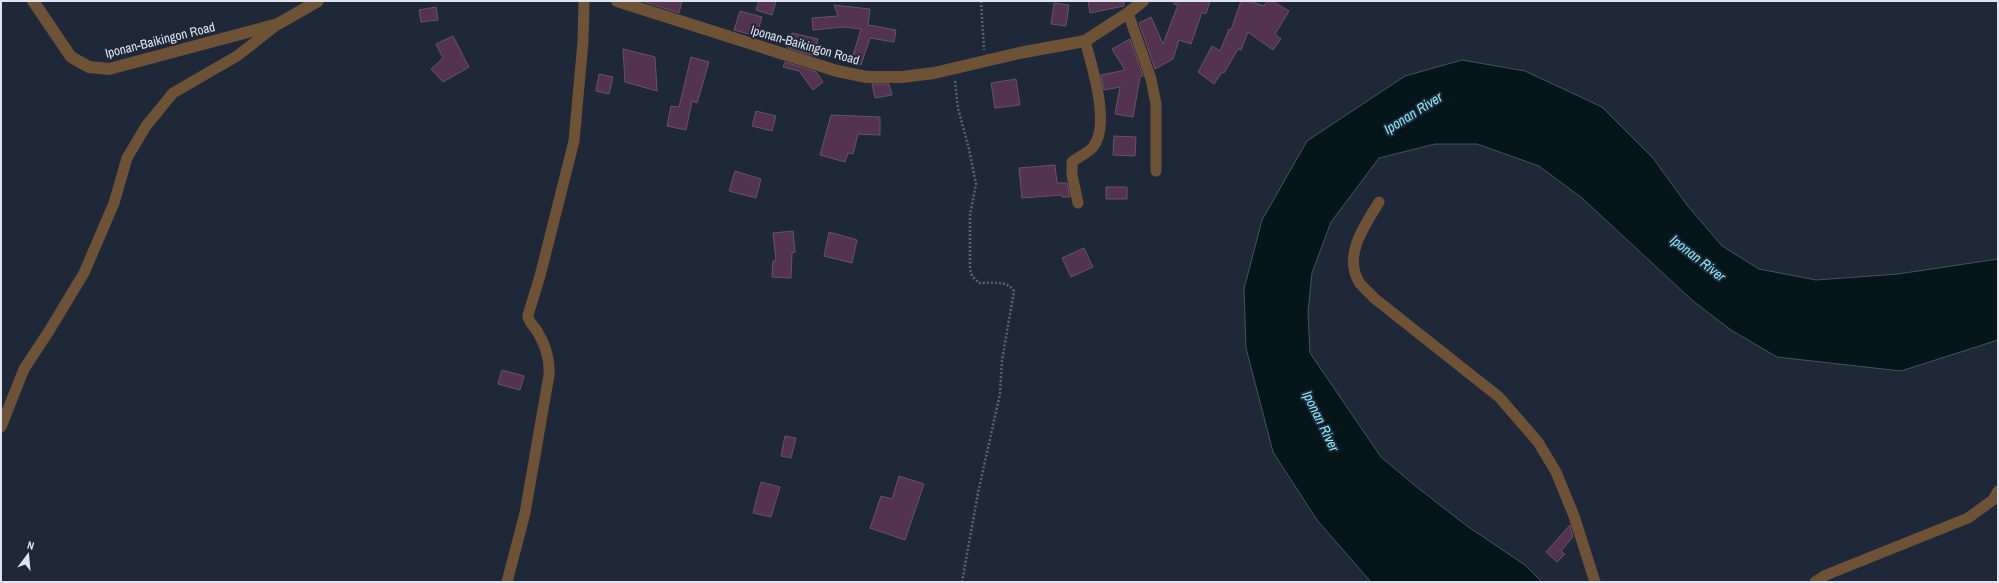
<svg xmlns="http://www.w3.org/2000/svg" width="1999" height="583" font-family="'Archivo Narrow',sans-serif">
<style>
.water{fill:#041619;stroke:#45545a}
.building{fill:#543350;stroke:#665463}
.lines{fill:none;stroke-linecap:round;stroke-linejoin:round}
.path{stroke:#5b6372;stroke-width:2.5;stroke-dasharray:2 2;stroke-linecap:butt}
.minor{stroke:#6e5236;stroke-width:11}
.tertiary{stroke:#6e5236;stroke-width:12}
.labels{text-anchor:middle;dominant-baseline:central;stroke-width:4;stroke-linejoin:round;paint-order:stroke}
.street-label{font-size:13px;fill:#dee4f0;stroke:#1f2839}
.water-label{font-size:14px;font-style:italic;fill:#85e9f8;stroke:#1f2839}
</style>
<rect width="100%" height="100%" fill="#1f2839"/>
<!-- water -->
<path class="water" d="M1462,60l63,11 77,36 51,51 34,47 35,41 37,23 57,11 82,-6 100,-15v81l-97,31 -124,-14 -46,-27 -38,-29 -111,-103 -43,-32 -62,-22h-42l-56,14 -48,64 -19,51 -4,39 2,41 71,104 37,31 49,38 58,39 17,17h-171l-54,-62 -44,-68 -27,-104 -2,-59 18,-69 45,-79 98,-65z"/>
<!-- building -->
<path class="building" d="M642,1h40l-3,12z
M759,1h17l-4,14 -16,-5z
M1088,1h36v5l-34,7z
M1174,1h36l-4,13 -4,-2 -11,32 -12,-4 -6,19 -18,10 -16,-46 12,-6 12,27 15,-39 -4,-1z
M1241,1h8l15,5 3,-5h5l17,10 -14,23 6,5 -8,11 -25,-18 -7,18 -3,-1 -14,24 -2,-1 -8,12 -16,-12 14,-26 8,5 9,-22 2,1z
M1054,3l15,2 -3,21 -15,-2z
M834,5l36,4 -2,16 28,5 -2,12 -24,-4 -9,27 -10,-3 10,-33 -17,-2 -31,3 -1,-12 26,-2z
M436,7l2,13 -17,2 -2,-12z
M740,11l22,6 -6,19 -22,-6z
M792,33l26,6 -4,17 -26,-8z
M453,36l16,31 -26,15 -12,-13 12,-11 -7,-14z
M1130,39l13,37 -3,1 -7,40 -18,-3 5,-27 -16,3 -3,-15 24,-5 -13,-21z
M623,49l32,8 2,34 -32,-9z
M691,57l18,5 -12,41 -5,-2 -6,29 -19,-4 4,-20 8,1z
M785,62l31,10 7,10 -10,8 -14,-19 -16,-4z
M599,74l14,3 -4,17 -13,-3z
M1016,79l4,26 -25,3 -4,-25z
M872,84h17l3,11 -17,3z
M756,111l20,5 -4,15 -20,-5z
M831,115l49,2v18l-22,-1 -5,20 -5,-1 -3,9 -25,-7z
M1114,136l22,1 -1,19 -22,-1z
M1055,165l2,18h10l3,14h-8v-2l-40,3 -3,-30z
M735,171l26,8 -5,19 -27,-7z
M1106,187h21v12h-21z
M793,231l2,21 -3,1 -1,25 -19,-1 1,-16h3l-3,-28z
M829,232l28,8 -5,23 -28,-7z
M1084,248l9,19 -22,10 -9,-19z
M502,370l22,6 -4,14 -22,-6z
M785,436l11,2 -5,20 -10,-2z
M899,476l25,8 -19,56 -35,-12 11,-32 11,3z
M761,482l19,5 -9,30 -18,-4z
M1570,525l3,12 -12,14 4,3 -8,8 -11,-10z"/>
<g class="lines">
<!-- path -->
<path class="path" d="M981,1l3,49
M955,81l3,27 11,41 7,35 -6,31v54l2,7 7,7c11,0 29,-3 35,8l-12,69 -2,34 -22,99 -16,89"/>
<!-- minor -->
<path class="minor" d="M1128,13l23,66 5,25v67
M1379,202c-14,23 -36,53 -20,80 4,6 11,11 15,16l125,99 39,45 18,30 18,44 21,66
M1078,203l-6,-28v-13c6,-5 16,-9 21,-15 18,-22 -1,-81 -8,-106
M1,427l23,-58 25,-38 35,-58 30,-70 13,-45 19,-32 27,-33 64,-37 41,-32
M507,582l18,-69 24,-138c1,-15 -4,-31 -12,-44 -4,-7 -9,-8 -9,-16l12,-39 34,-135 9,-99 1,-41
M1815,582l11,-7 142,-57 25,-18 5,-9"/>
<!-- tertiary -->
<path class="tertiary" d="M33,1l38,56 18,10 20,2 169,-45 40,-23
M617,1l220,70 30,6h35l32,-4 85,-20 66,-12 43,-28 15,-12"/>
</g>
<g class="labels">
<!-- street labels -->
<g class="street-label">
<text transform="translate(160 40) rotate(-14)">Iponan-Baikingon Road</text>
<text transform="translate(805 45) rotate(16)">Iponan-Baikingon Road</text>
</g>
<!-- water labels -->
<g class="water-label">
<text transform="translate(1413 113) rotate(-32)">Iponan River</text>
<text transform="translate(1698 258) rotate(38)">Iponan River</text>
<text transform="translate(1321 421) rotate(64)">Iponan River</text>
</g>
</g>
<!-- border -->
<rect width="1999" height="583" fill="none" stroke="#dee4f0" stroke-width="4"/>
<!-- north arrow -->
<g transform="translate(28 555) rotate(16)" stroke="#1f2839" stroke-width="3" paint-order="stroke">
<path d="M0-3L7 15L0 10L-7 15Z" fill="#dee4f0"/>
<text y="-6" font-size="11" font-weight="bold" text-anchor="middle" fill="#dee4f0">N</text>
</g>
</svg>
